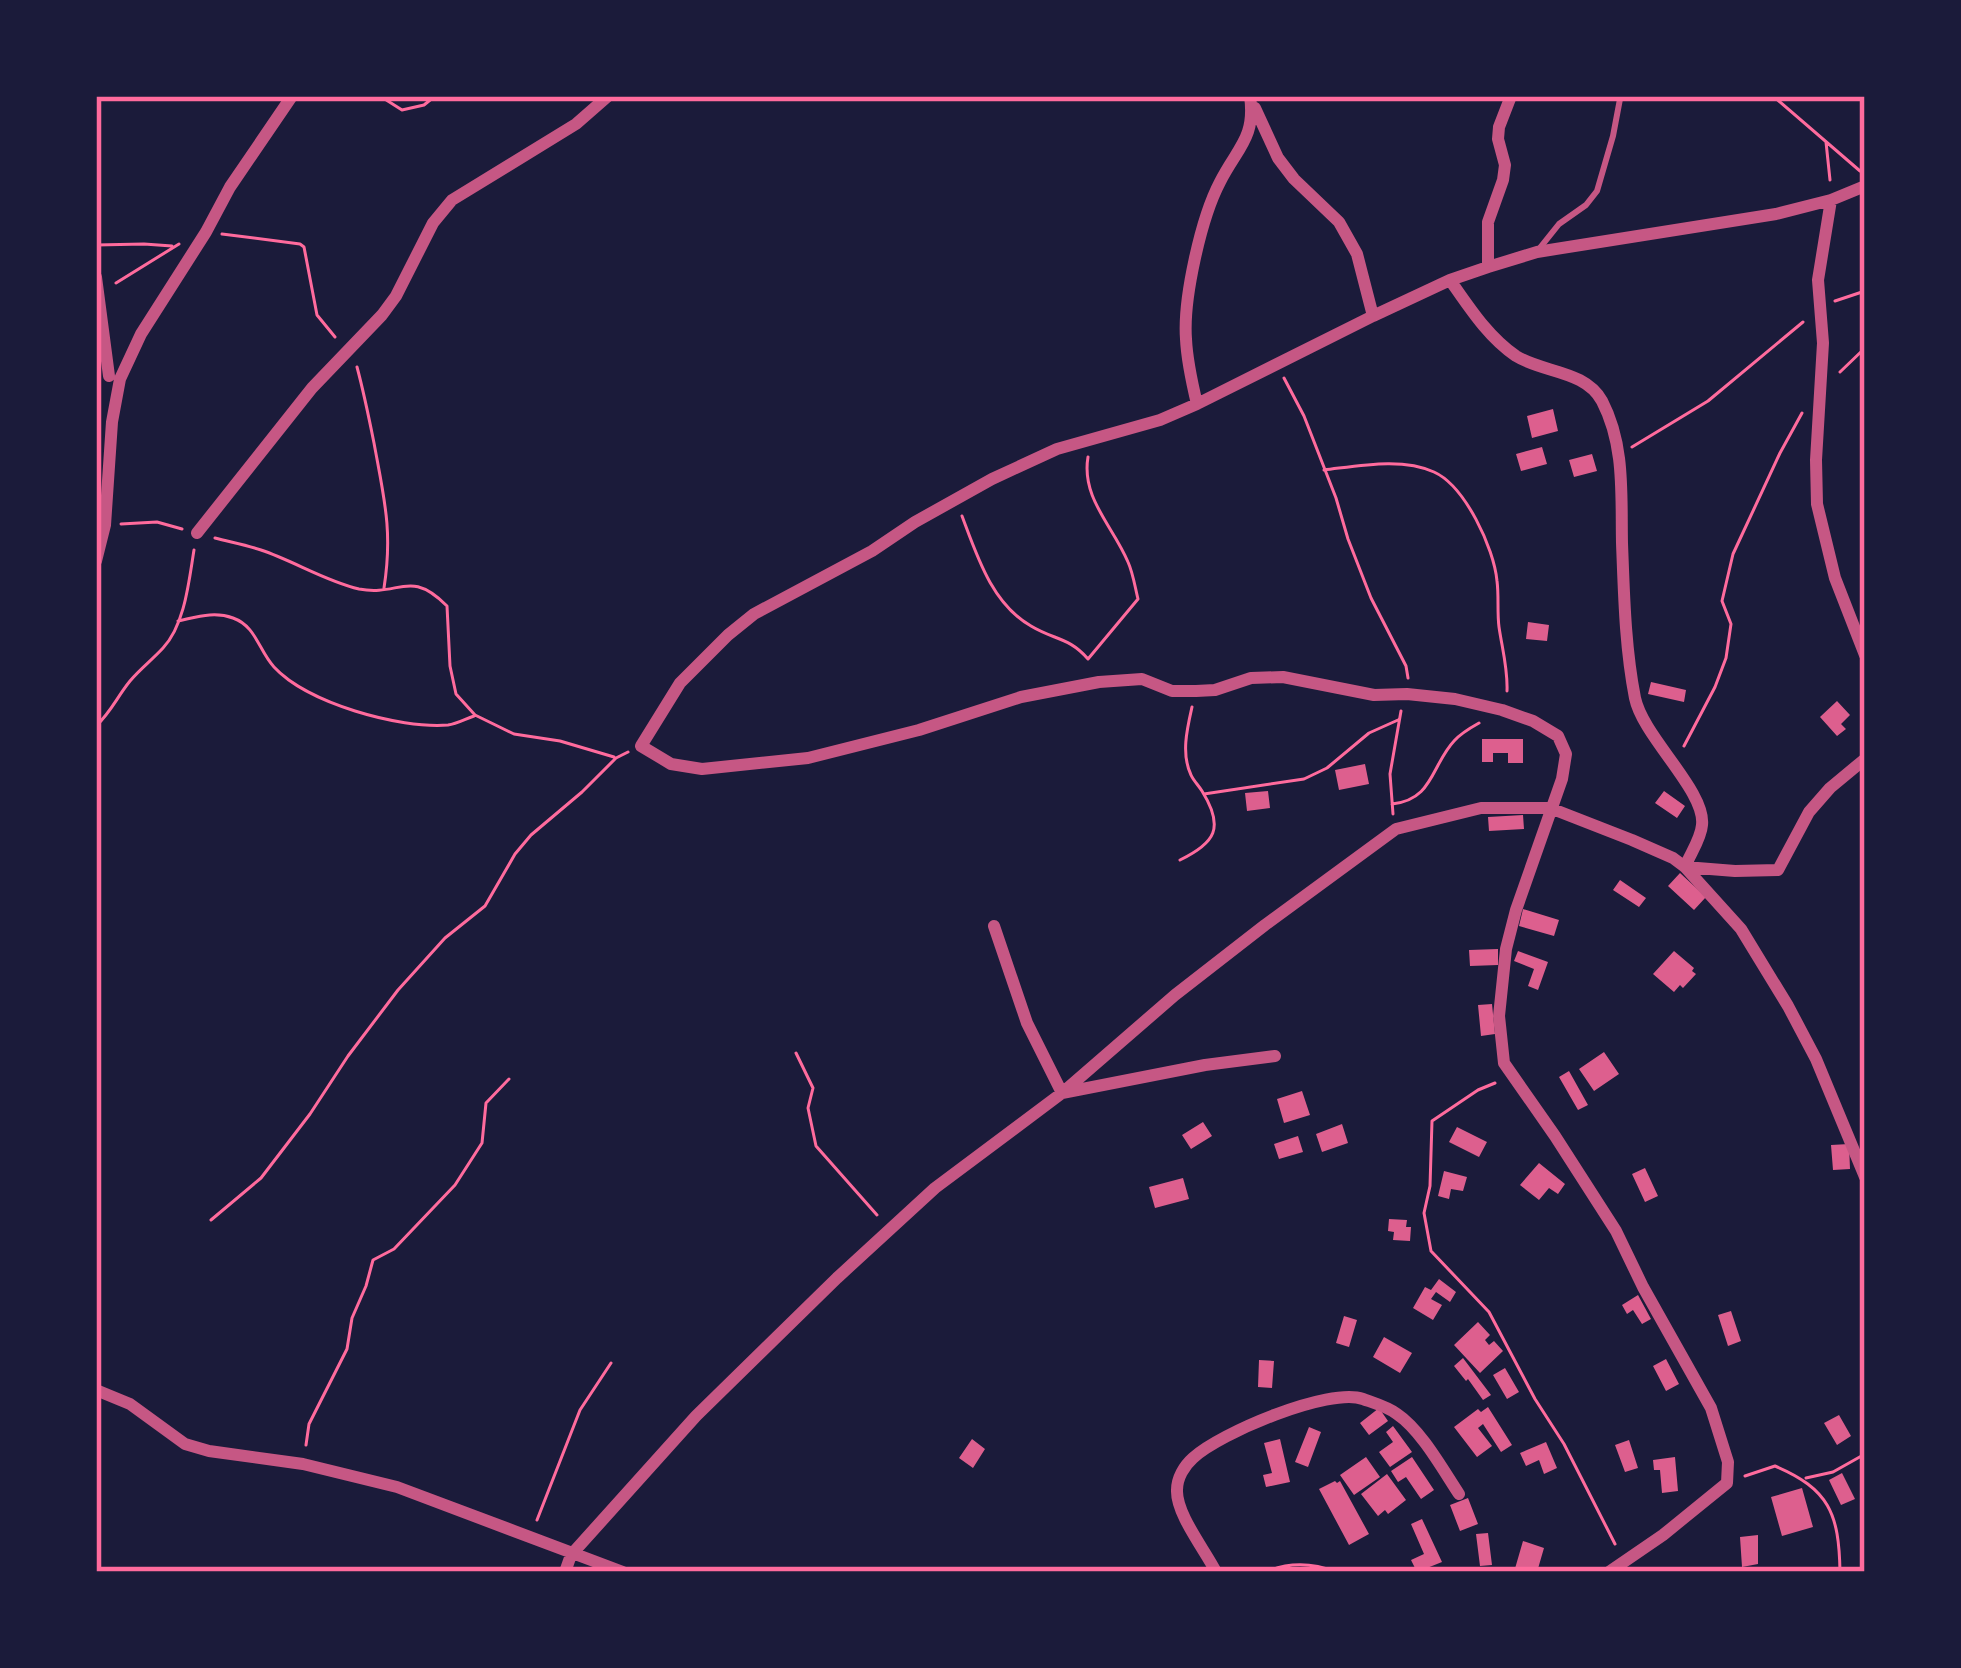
<svg xmlns="http://www.w3.org/2000/svg" width="1961" height="1668" font-family="'Exo 2',sans-serif">
<style>
.building{fill:#dd5f8e}
.lines{fill:none;stroke-linecap:round;stroke-linejoin:round}
.path{stroke:#ff6b9d;stroke-width:3}
.service{stroke:#c65784;stroke-width:6}
.minor{stroke:#c65784;stroke-width:12}
.neatline{fill:none;stroke:#ff6b9d;stroke-width:4.5}
</style>
<rect width="100%" height="100%" fill="#1b1b3a"/>
<!-- building -->
<path class="building" d="M1553,409l5,22 -26,7 -5,-22z
M1542,447l5,17 -26,7 -5,-17z
M1592,454l5,17 -23,6 -5,-17z
M1528,622l21,3 -2,16 -21,-2z
M1651,682l35,8 -2,12 -36,-8z
M1837,701l13,14 -9,9 5,5 -9,7 -17,-19z
M1482,739h41v24h-15v-10h-15v9h-11z
M1365,764l4,20 -30,6 -4,-20z
M1268,791l2,17 -23,3 -2,-18z
M1664,791l21,15 -8,12 -22,-15z
M1523,815l1,14 -35,2 -1,-14z
M1680,873l26,24 -12,13 -26,-24z
M1620,880l26,18 -7,9 -26,-17z
M1523,909l36,11 -5,16 -35,-10z
M1498,949v16l-28,1 -1,-16z
M1518,951l30,11 -10,28 -10,-4 6,-17 -20,-8z
M1674,951l20,17 -2,3 4,3 -13,14 -3,-3 -6,7 -21,-18z
M1492,1004l3,30 -14,2 -3,-31z
M1604,1052l15,22 -25,17 -15,-22z
M1569,1071l19,34 -10,5 -19,-33z
M1302,1091l8,24 -26,8 -7,-24z
M1203,1122l9,14 -21,13 -9,-14z
M1342,1124l6,19 -26,9 -6,-18z
M1457,1127l30,15 -8,15 -30,-15z
M1298,1136l5,16 -24,7 -5,-15z
M1849,1144l1,25 -17,1 -2,-25z
M1539,1163l26,21 -7,10 -9,-6 -10,12 -19,-15z
M1645,1168l13,28 -13,6 -13,-28z
M1444,1171l23,6 -4,14 -12,-2 -2,10 -11,-3z
M1183,1178l6,21 -34,9 -6,-21z
M1389,1219l18,1 -1,7h5l-1,14 -17,-1 1,-8 -6,-1z
M1439,1279l17,13 -6,10 -14,-10 -5,7 11,6 -9,15 -20,-12 12,-21 6,3z
M1638,1295l13,24 -9,5 -9,-14 -6,4 -5,-9z
M1731,1311l10,30 -13,5 -10,-31z
M1344,1316l13,4 -8,27 -13,-4z
M1478,1322l12,13 -5,5 4,5 5,-4 9,10 -23,22 -26,-28z
M1384,1337l28,16 -12,20 -27,-16z
M1463,1358l28,37 -8,5 -15,-21 -2,2 -12,-15z
M1666,1359l13,25 -13,7 -13,-25z
M1259,1360l15,1 -2,27 -14,-1z
M1505,1368l14,24 -12,7 -14,-24z
M1488,1407l24,38 -11,7 -18,-28 -5,4 14,18 -15,11 -23,-30 24,-18 3,3z
M1379,1408l9,13 -19,14 -9,-12z
M1839,1415l12,21 -14,9 -13,-22z
M1393,1426l19,26 -22,15 -11,-15 14,-10 -7,-10z
M1309,1427l12,5 -13,35 -13,-5z
M972,1439l13,10 -12,19 -14,-10z
M1280,1439l10,43 -24,5 -3,-12 9,-2 -8,-30z
M1629,1440l9,28 -13,4 -10,-27z
M1546,1442l11,26 -13,6 -5,-14 -13,6 -6,-13z
M1366,1457l14,20 -26,18 -14,-20z
M1412,1457l22,33 -13,9 -15,-22 -8,5 -7,-11z
M1675,1457l3,34 -16,2 -2,-23h-6l-1,-10z
M1842,1473l13,26 -14,6 -12,-25z
M1387,1474l19,26 -18,14 -3,-4 -7,6 -17,-22z
M1335,1481l2,2 3,-2 29,53 -20,11 -30,-56z
M1802,1488l11,39 -31,9 -11,-39z
M1468,1498l10,26 -18,7 -10,-26z
M1422,1519l20,43 -25,10 -6,-12 13,-6 -13,-30z
M1488,1533l4,32 -12,1 -4,-32z
M1758,1535v29l-16,3 -2,-30z
M1523,1541l21,7 -7,24h-23z"/>
<g class="lines">
<!-- path -->
<path class="path" d="M380,96l22,14 22,-5 11,-9
M1773,96l87,75
M1826,142l4,38
M222,234l78,10 4,3 13,68 18,22
M96,245l48,-1 28,2
M116,283l63,-39
M1835,301l30,-10
M357,367c7,26 12,51 17,76 10,55 19,88 10,145
M1840,372l25,-24
M1284,378l20,38 32,82 12,41 23,59 35,68 2,12
M1632,447l76,-46 95,-79
M1088,457c-7,41 25,69 40,105 5,11 7,25 10,37l-50,60
M1324,470c34,-4 78,-13 110,2 31,14 60,76 63,109 2,15 0,31 2,46 3,21 9,42 8,64
M962,516c15,40 30,88 69,110 23,14 38,11 57,33
M121,524l36,-2 25,7
M215,538c15,4 31,7 46,12 33,11 64,31 98,39 41,8 50,-21 88,17l3,60 6,28 19,21 39,19 46,7 54,16
M178,621c19,-4 36,-10 55,-3 23,8 26,33 41,49 33,36 125,62 174,58 9,-1 17,-6 26,-9
M96,726c15,-14 21,-29 34,-45 10,-12 22,-21 33,-33 22,-23 26,-68 31,-98
M1684,746l31,-59 11,-29 5,-34 -9,-23 11,-47 47,-101 22,-40
M1204,794l100,-15 23,-11 42,-35 29,-13
M1392,804c41,-4 39,-38 62,-63 7,-8 16,-13 25,-18
M1393,814l-3,-40 11,-63
M1180,860c35,-17 45,-32 22,-69 -3,-5 -9,-11 -11,-16 -10,-21 -4,-46 1,-68
M796,1053l17,35 -5,20 8,38 61,69
M1495,1083l-17,7 -46,31 -2,65 -6,27 7,38 58,61 46,87 29,45 51,100
M211,1220l50,-42 49,-64 38,-58 50,-66 47,-52 40,-32 30,-52 16,-19 51,-43 34,-34 12,-6
M306,1445l3,-21 38,-75 5,-31 14,-32 7,-26 21,-11 61,-64 27,-42 4,-40 23,-24
M1745,1476l30,-10c54,23 64,47 65,106
M1806,1478l27,-6 32,-18
M537,1520l43,-110 31,-47
M1266,1572c23,-10 47,-9 70,0"/>
<!-- service -->
<path class="service" d="M1539,249l20,-25 27,-19 11,-14 16,-55 7,-37"/>
<!-- minor -->
<path class="minor" d="M1255,108l23,50 16,21 45,43 18,32 16,62
M1831,200l-13,80 5,63 -7,117 1,44 18,74 30,77
M1488,267v-45l15,-42 2,-15 -7,-26 1,-12 12,-31
M96,277l13,99
M1450,280c19,27 38,57 66,76 27,17 69,14 86,45 23,44 19,93 20,142 2,51 3,104 13,155 8,39 71,93 67,127 -1,14 -12,29 -17,42l50,4 43,-1 31,-58 21,-24 35,-29
M1197,404c-5,-21 -10,-43 -11,-65 -3,-40 15,-121 34,-157 17,-34 36,-44 30,-86
M197,533l115,-145 70,-73 14,-19 37,-73 19,-23 124,-76 32,-28
M96,561l9,-36 7,-103 8,-43 21,-45 65,-102 24,-45 62,-91
M994,926l33,97 35,70 143,-28 70,-9
M96,1390l34,14 55,40 24,7 94,13 94,23 226,85
M565,1572l6,-17 125,-139 141,-138 98,-90 127,-95 113,-98 90,-70 131,-96 85,-21h69l82,32 41,18 12,9 56,62 47,77 28,53 49,118
M1216,1572c-11,-22 -40,-58 -39,-82 0,-12 7,-24 16,-32 27,-25 136,-71 170,-59 11,4 25,8 34,15 24,16 46,56 62,80
M1609,1572l54,-37 64,-52 1,-21 -17,-54 -68,-121 -27,-56 -61,-95 -51,-73 -5,-47 7,-67 10,-39 46,-131 4,-25 -8,-18 -25,-15 -31,-11 -47,-11 -48,-5 -33,1 -91,-18 -32,1 -36,12 -19,1h-24l-30,-12 -43,3 -78,15 -102,33 -111,28 -106,11 -31,-5 -30,-18 39,-63 48,-48 26,-21 118,-63 43,-29 77,-43 65,-30 103,-29 37,-16 176,-88 77,-36 38,-13 49,-15 239,-38 55,-14 34,-14"/>
</g>
<!-- border -->
<rect width="1961" height="1668" fill="none" stroke="#1b1b3a" stroke-width="198"/>
<rect x="99" y="99" width="1763" height="1470" class="neatline"/>
</svg>
